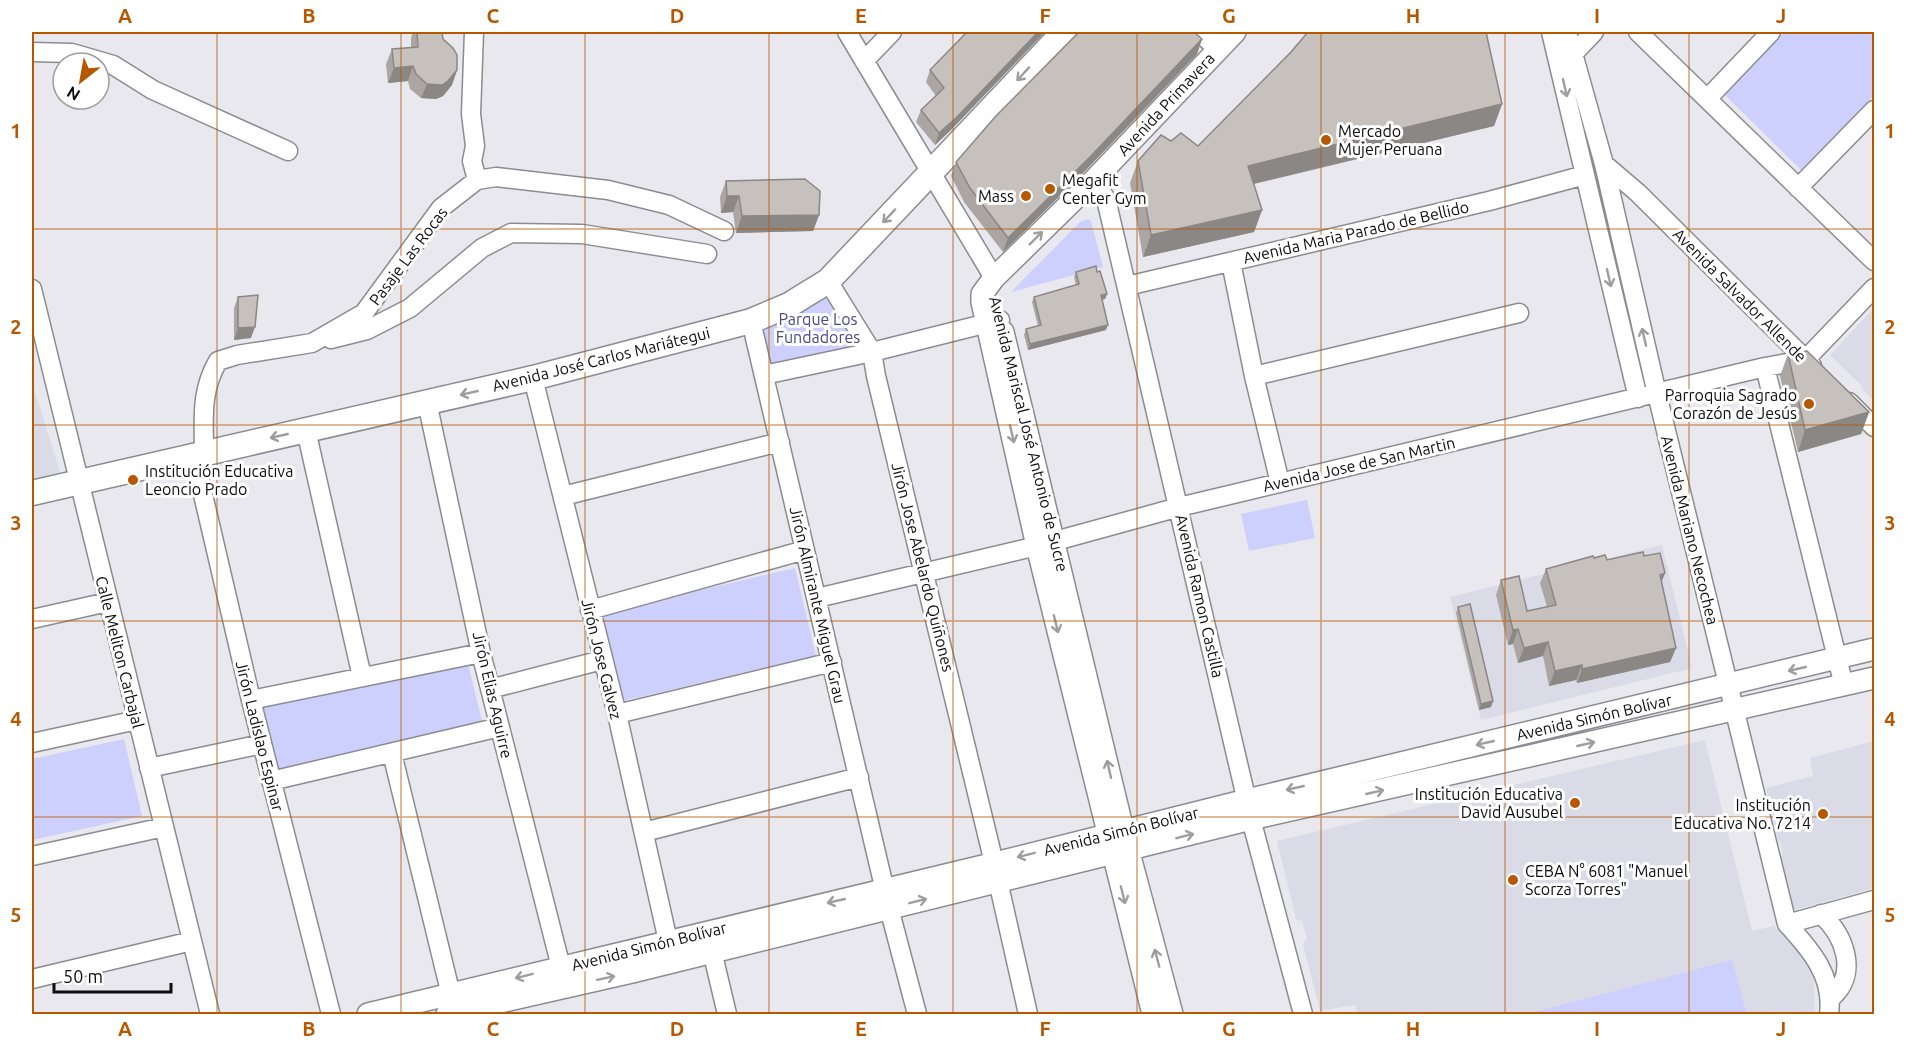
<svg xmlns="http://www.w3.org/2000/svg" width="1906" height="1046" font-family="Ubuntu,sans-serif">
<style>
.built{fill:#dbdbe8}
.green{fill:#cdcffc}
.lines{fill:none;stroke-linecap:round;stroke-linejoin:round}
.minor-casing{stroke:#8b8c91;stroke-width:21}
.tertiary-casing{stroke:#8b8c91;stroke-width:24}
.secondary-casing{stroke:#8b8c91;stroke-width:27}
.minor{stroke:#fff;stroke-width:18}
.tertiary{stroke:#fff;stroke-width:21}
.secondary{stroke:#fff;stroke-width:24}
.wall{fill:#aba6a3}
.shaded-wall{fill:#8b8785}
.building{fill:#c7c1be;stroke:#8b8785;stroke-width:1.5}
.oneway{stroke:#9e9e9f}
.grid{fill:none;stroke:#b55800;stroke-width:1.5;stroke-opacity:0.55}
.poi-dot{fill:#b55800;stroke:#fff;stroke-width:2}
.labels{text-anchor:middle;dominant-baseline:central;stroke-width:6;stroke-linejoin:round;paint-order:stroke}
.street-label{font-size:16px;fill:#0d0d0f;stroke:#fff}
.poi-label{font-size:16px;fill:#0d0d0f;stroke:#fff;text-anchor:start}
.park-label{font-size:16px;fill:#4a468b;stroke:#fff}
.neatline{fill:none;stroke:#b55800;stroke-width:2}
.grid-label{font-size:20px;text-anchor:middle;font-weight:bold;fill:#b55800}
</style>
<rect width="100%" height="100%" fill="#e8e8ee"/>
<!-- built -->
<path class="built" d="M1874,308v93l-11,-11 -1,-4 -32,-31z
M32,382l28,90 -28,8z
M1662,545l30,123 -211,52 -31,-123z
M1705,740l47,191 22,-5 39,38 2,50h-457l-3,-9 -35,6 -17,-67 4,-6 -5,-17 -6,-2 -19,-78z
M1874,741v147l-80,22 -13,-53 2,-3 -3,-12 -2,-2 -12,-52 47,-12 -3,-18z"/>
<!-- green -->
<path class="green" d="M1785,32h89v63l-73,75 -76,-75z
M1088,219l3,2 12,46 -92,25 69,-70z
M827,292l28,43v7l-5,4 -76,19 -7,-8 -6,-25z
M1307,500l8,38 -66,13 -8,-37z
M795,568l21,88 -194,45 -21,-88z
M467,660l16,65 -207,47 -15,-65z
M124,739l18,77 -110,24v-81z
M1732,960l15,54 -216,-1z"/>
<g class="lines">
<!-- minor casing -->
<g class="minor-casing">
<path id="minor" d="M474,32l-3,82 4,32 -3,15 5,19
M847,32l147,246
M1551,32l87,366
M1567,32l37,132 53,230 130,530c24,26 47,53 42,90
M1638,32l236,229
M32,52l40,1 41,12 40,25 135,61
M1573,54l21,-22
M864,61l28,-29
M1707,99l64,-67
M1604,164l34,29 174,173
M1094,180l12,19 145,620 52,195
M1798,188l76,-78
M1231,262l23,114 26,107
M828,281l44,71 4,24 118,487
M1127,286l362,-85 96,-26
M32,289l178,725
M751,321l138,587 28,106
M331,339l36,-9 43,-22 72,-60 29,-15 71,1 125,20
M1765,367l79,319
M764,375l108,-23 128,-32
M1254,376l265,-63
M533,378l84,336 51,227
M427,402l54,251 83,326
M1849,402l25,25
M306,430l56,247
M204,453c0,-34 -4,-61 14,-92l19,-6 75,-12 52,-30 77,-105 36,-28 19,-3 112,13 61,15 55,26
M194,456l57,244 80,314
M563,496l217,-54
M817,598l220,-52 142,-39 586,-140 40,-7 69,-72
M590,610l215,-60
M32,619l76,-17
M490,689l112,-29
M251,700l230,-47
M617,714l215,-52
M32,743l105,-23
M392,753l59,242
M149,768l113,-24
M271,781l229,-54
M644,832l215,-55
M32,856l132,-29
M998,881l30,133
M1821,914c24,22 38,60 10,84
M1787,924l87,-24
M712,951l15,63
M32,979l160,-38"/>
</g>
<!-- tertiary casing -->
<g class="tertiary-casing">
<path id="tertiary" d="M1201,32l18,16
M1003,332l120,498 49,184
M368,1014l615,-148 264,-66 627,-151
M447,1014l185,-42 619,-153 623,-141
M1153,1014l-116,-468 -55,-244v-8l12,-16 100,-98 141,-148"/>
</g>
<!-- secondary casing -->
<g class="secondary-casing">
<path id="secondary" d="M32,493l501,-115 218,-57 38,-16 39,-24 236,-249"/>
</g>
<!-- minor -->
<use href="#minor" class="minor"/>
<!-- tertiary -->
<use href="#tertiary" class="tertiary"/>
<!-- secondary -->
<use href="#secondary" class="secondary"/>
</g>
<!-- wall -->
<path class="wall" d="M413,32h29l1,7 14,31 -5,15 -9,11 -7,3 -15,-1 -11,-9 -2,-8 -20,2 -2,-19 6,-15 19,-1v-10z
M967,32l-15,97 -17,16 -19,-23 5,-12 15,-14 -10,-14 4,-12z
M1202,39l-5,15 -112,117 -82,81 -39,-50 -13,-26 5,-14z
M1502,104l-8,22 -240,58 8,26 -8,22 -111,25 -13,-74 8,-22 33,-20 27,5z
M726,181l93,34 -6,16 -77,2 -3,-21 -12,1 -1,-16z
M1076,272h21l10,22 -2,5 -3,1 4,30 -78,20 -4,-15 2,-6 12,-3 -6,-24 2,-5 42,-12 -2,-8z
M238,297l13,41 -17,2v-32z
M1788,354l81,58 -8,22 -63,18 -18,-76z
M1644,556l21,17 -4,10 15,65 -6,14 -93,21 -1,-3 -27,6 -6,-30 -25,7 -5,-19 -5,1 -12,-50 5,-15 26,31 20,-4 -7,-24 6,-14 48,-11 13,2z
M1458,607l35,94 -2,6 -12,3 -23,-97z"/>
<!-- shaded-wall -->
<path class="shaded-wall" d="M1038,32h7l-93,97 -17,16 4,-12z
M1202,39l-5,15 -112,117 -82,81 5,-14z
M413,66l-5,15 -20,2 6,-15z
M457,70l-5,15 -9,11 -7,3 -15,-1 6,-14z
M1502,104l-8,22 -254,61 8,-21z
M727,196h12l-6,16 -12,1z
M1262,210l-8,22 -111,25 8,-22z
M819,215l-6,16 -77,2 6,-17z
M1107,294l-2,5 -6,2 2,-6z
M1108,325l-2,5 -78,20 2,-6z
M255,327l-4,11 -17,2 4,-12z
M1869,412l-8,22 -63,18 7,-22z
M1665,573l-6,15 1,-13z
M1518,629l-5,15 -5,1 5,-15z
M1548,642l-5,14 -25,7 6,-15z
M1676,648l-6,14 -93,21 5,-14z
M1582,665l-6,15 -27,6 6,-15z
M1493,701l-2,6 -12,3 2,-6z"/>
<!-- building -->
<path class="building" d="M417,32h25l1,7 10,9 4,7v15l-9,11 -6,4 -15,-1 -11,-10 -3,-8 -19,2 -2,-19 26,-2z
M967,32h71l-81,85 -18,16 -18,-23 23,-22 -14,-18z
M1079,32h115l8,7 -112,118 -82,81 -38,-50 -14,-26 39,-45z
M1308,32h178l16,72 -254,62 14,44 -111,25 -13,-74 23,-26 10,6 10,-8 17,13 93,-94z
M805,179l15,12 -1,24 -77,1 -3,-20h-12l-1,-15z
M1096,266l1,6 3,-1 7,23 -6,1 7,30 -78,19 -4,-15 15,-4 -7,-28 45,-13 -3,-12z
M258,295l-3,32 -17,1v-31z
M1807,351l62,61 -64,18 -17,-76z
M1643,552l1,4 16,-3 5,20 -5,2 16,73 -94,21v-4l-27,6 -7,-29 -24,6 -6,-19 -5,1 -12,-50 18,-4 8,35 29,-6 -10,-36 47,-13 1,2 11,-3 2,5z
M1470,604l23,97 -12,3 -23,-97z"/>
<!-- one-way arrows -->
<defs><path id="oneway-shaft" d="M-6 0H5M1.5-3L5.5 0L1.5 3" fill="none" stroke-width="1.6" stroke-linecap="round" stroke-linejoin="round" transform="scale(1.5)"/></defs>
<g class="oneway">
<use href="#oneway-shaft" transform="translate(1023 74) rotate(133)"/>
<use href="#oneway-shaft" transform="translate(1565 88) rotate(77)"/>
<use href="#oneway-shaft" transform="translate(889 216) rotate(133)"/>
<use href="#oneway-shaft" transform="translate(1036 238) rotate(-45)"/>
<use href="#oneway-shaft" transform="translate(1609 278) rotate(77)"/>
<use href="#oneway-shaft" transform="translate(1644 337) rotate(-103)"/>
<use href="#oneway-shaft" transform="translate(469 393) rotate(167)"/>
<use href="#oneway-shaft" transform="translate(1012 434) rotate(77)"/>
<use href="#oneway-shaft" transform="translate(279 436) rotate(167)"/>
<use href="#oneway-shaft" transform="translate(1056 624) rotate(76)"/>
<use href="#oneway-shaft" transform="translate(1797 669) rotate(167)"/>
<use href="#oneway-shaft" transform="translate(1485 743) rotate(167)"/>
<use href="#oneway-shaft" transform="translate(1586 744) rotate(-13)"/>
<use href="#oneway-shaft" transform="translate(1109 769) rotate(-103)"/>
<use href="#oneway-shaft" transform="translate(1295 788) rotate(167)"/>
<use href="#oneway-shaft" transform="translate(1375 792) rotate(-13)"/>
<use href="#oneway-shaft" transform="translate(1185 836) rotate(-14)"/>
<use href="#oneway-shaft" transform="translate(1026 855) rotate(166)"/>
<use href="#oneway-shaft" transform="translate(1123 895) rotate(76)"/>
<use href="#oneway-shaft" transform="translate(836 901) rotate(167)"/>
<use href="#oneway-shaft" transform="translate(918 901) rotate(-14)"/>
<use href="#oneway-shaft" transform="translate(1157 958) rotate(-105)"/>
<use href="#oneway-shaft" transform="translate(524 976) rotate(166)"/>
<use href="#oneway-shaft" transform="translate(606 978) rotate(-12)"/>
</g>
<!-- grid -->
<path class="grid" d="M217,32v982M401,32v982M585,32v982M769,32v982M953,32v982M1137,32v982M1321,32v982M1505,32v982M1689,32v982M32,229h1842M32,425h1842M32,621h1842M32,817h1842"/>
<!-- markers -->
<g class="poi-dot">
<circle cx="1326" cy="140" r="6"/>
<circle cx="1050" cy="189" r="6"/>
<circle cx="1026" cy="196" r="6"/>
<circle cx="1809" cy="404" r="6"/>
<circle cx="133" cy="480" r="6"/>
<circle cx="1575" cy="803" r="6"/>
<circle cx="1823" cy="814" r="6"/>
<circle cx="1513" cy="880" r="6"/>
</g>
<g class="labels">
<!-- street labels -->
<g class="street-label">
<text transform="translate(1166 104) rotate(-47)">Avenida Primavera</text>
<text transform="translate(1356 232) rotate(-13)">Avenida Maria Parado de Bellido</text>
<text transform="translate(408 256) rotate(-53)">Pasaje Las Rocas</text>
<text transform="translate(1740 295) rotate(45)">Avenida Salvador Allende</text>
<text transform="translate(601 359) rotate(-14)">Avenida José Carlos Mariátegui</text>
<text transform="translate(1029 434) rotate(76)">Avenida Mariscal José Antonio de Sucre</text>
<text transform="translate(1359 464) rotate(-13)">Avenida Jose de San Martin</text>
<text transform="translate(1690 530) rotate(76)">Avenida Mariano Necochea</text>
<text transform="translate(923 567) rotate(76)">Jirón Jose Abelardo Quiñones</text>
<text transform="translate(1200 596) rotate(77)">Avenida Ramon Castilla</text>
<text transform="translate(818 605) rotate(77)">Jirón Almirante Miguel Grau</text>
<text transform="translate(120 652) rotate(76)">Calle Meliton Carbajal</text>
<text transform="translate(602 659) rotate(76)">Jirón Jose Galvez</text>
<text transform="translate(493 695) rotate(77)">Jirón Elias Aguirre</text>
<text transform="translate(1594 717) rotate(-13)">Avenida Simón Bolívar</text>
<text transform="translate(260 736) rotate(76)">Jirón Ladislao Espinar</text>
<text transform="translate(1121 831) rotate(-14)">Avenida Simón Bolívar</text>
<text transform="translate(649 946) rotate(-14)">Avenida Simón Bolívar</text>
</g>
<!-- poi labels -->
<g class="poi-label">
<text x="1338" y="131">Mercado<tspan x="1338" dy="18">Mujer Peruana</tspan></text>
<text x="1062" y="180">Megafit<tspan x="1062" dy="18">Center Gym</tspan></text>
<text x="1014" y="196" text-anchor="end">Mass</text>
<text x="1797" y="395" text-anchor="end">Parroquia Sagrado<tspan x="1797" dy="18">Corazón de Jesús</tspan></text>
<text x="145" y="471">Institución Educativa<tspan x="145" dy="18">Leoncio Prado</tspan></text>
<text x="1563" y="794" text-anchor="end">Institución Educativa<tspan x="1563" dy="18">David Ausubel</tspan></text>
<text x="1811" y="805" text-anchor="end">Institución<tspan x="1811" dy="18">Educativa No. 7214</tspan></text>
<text x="1525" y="871">CEBA N° 6081 "Manuel<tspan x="1525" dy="18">Scorza Torres"</tspan></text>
</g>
<!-- park labels -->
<g class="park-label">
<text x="818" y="319">Parque Los<tspan x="818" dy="18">Fundadores</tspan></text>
</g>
</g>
<!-- border -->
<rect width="1906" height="1046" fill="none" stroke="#ffffff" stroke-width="66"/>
<!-- north arrow -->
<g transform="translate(81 81) rotate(211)"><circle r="28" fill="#ffffff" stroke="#9e9e9f" stroke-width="1.5"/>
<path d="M0-4.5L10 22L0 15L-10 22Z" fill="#b55800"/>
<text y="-9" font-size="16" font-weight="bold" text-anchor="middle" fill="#0d0d0f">N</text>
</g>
<!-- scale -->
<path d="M54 983v9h117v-9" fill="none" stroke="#0d0d0f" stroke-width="3"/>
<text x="63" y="983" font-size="18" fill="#0d0d0f" stroke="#ffffff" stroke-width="4.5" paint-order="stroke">50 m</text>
<rect x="33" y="33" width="1840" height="980" class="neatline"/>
<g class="grid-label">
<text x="125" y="23">A</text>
<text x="309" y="23">B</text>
<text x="493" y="23">C</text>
<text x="677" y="23">D</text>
<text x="861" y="23">E</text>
<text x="1045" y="23">F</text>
<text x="1229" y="23">G</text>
<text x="1413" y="23">H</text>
<text x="1597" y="23">I</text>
<text x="1781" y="23">J</text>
<text x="16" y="138">1</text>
<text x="1890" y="138">1</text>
<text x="16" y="334">2</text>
<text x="1890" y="334">2</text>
<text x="16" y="530">3</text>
<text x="1890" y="530">3</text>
<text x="16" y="726">4</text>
<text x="1890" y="726">4</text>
<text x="16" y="922">5</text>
<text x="1890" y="922">5</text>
<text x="125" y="1036">A</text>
<text x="309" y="1036">B</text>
<text x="493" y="1036">C</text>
<text x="677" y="1036">D</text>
<text x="861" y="1036">E</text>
<text x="1045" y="1036">F</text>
<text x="1229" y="1036">G</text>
<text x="1413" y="1036">H</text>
<text x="1597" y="1036">I</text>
<text x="1781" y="1036">J</text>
</g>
</svg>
